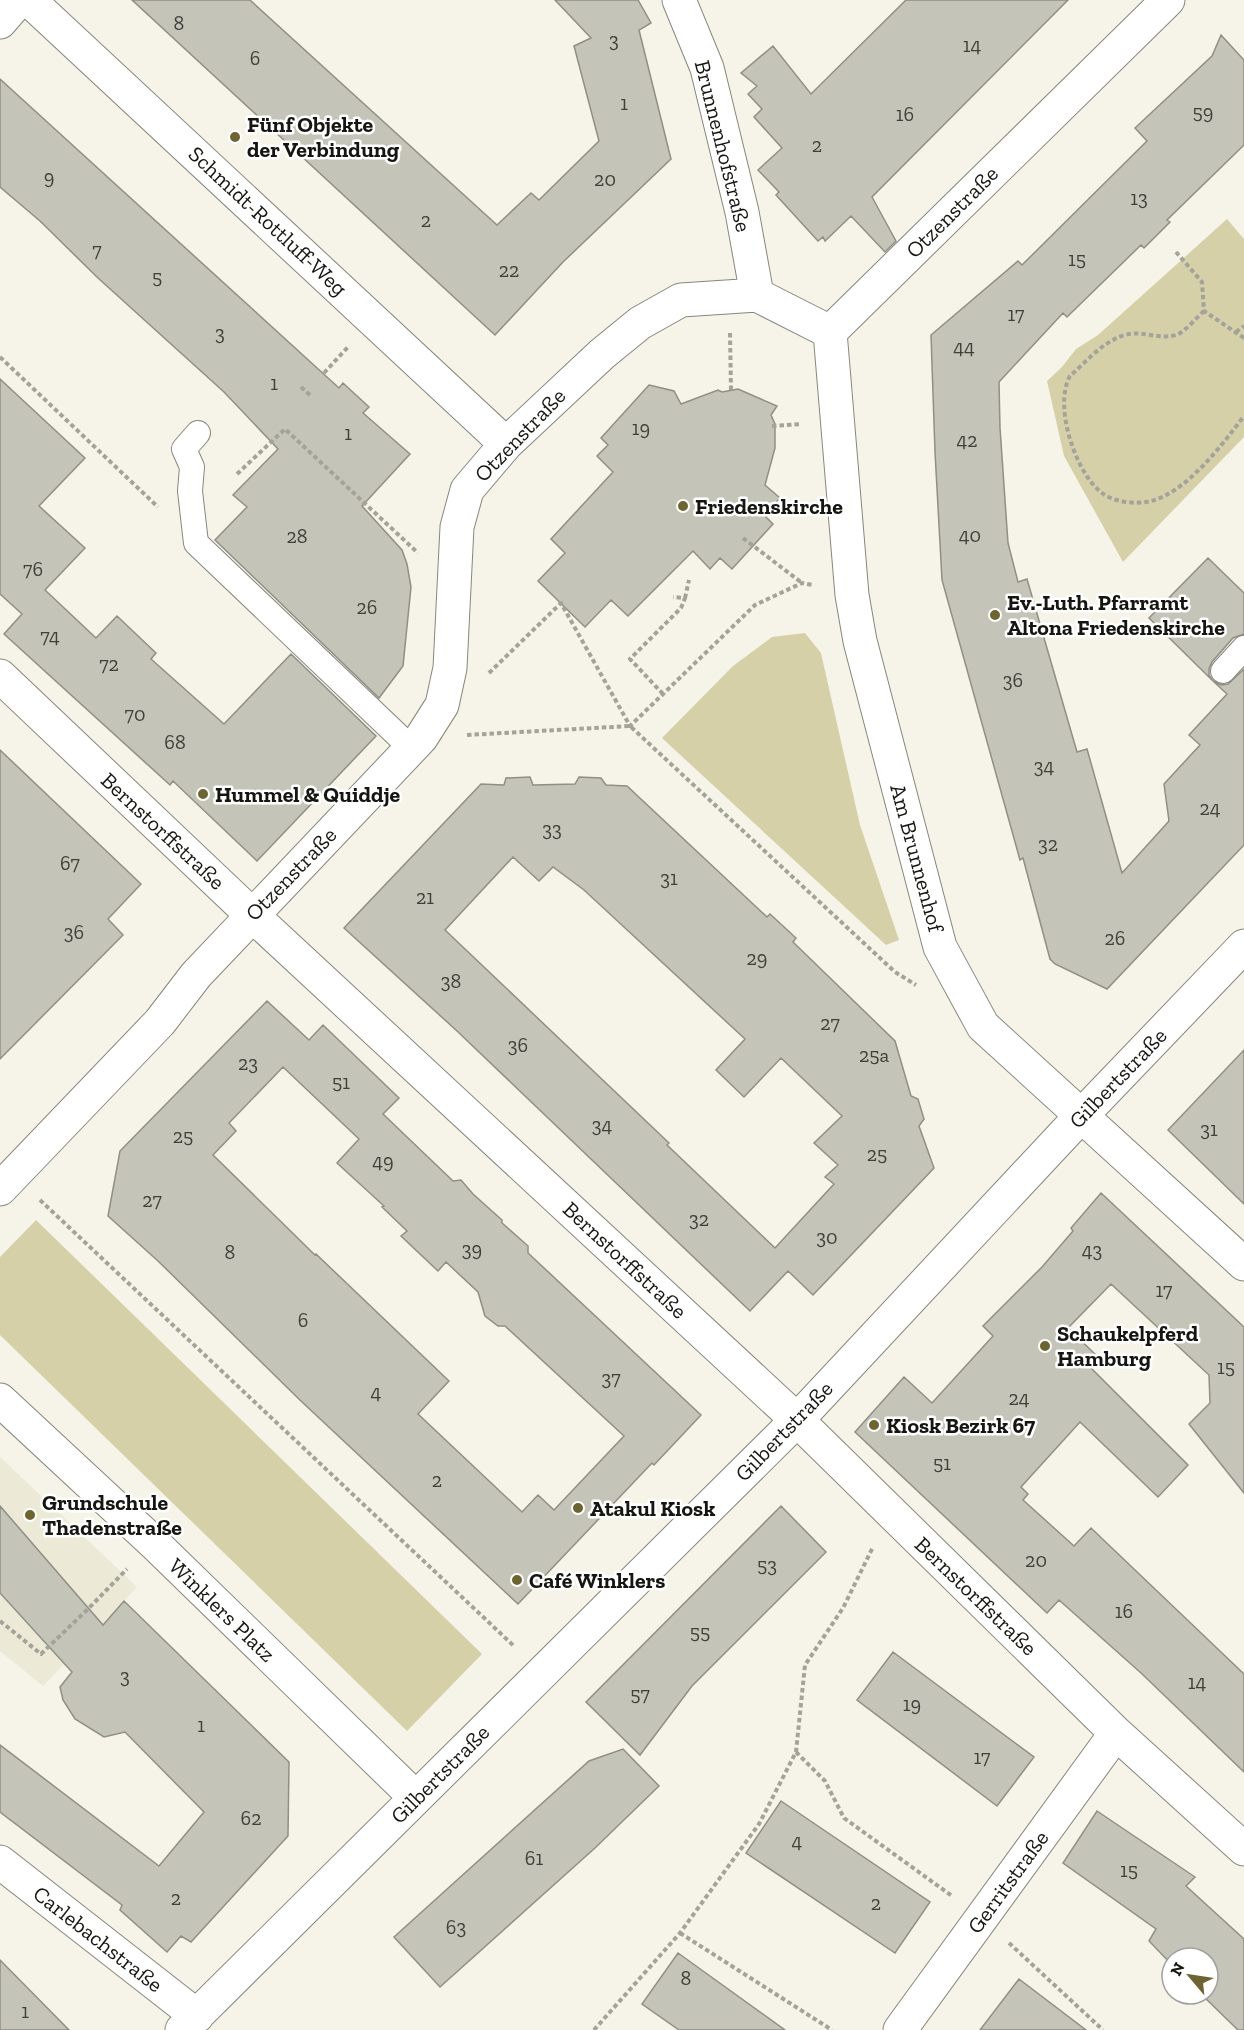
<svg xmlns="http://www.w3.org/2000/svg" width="1244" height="2030" font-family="'Zilla Slab',serif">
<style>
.built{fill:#ece9d6}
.green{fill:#d6d0a9}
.building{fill:#c5c4b8;stroke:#918f85;stroke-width:1.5;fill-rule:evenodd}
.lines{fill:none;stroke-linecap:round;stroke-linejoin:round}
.lane-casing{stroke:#88867b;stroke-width:26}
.street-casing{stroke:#88867b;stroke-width:35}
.path{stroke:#a4a39a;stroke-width:4;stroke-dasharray:4.5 3;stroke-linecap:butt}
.lane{stroke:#fff;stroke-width:24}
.street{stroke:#fff;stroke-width:33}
.poi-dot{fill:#6d6431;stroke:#fff;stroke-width:2}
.labels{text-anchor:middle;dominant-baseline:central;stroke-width:5;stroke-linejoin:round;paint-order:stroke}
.number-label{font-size:20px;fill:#41413b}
.poi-label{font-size:22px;font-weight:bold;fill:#151511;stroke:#fff;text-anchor:start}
.street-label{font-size:22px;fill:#151511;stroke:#fff}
</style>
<rect width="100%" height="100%" fill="#f6f4e8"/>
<!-- built -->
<path class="built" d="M0,1457l137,130 -94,99 -43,-35z"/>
<!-- green -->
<path class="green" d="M1227,219l17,20v198l-121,125 -59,-106 -17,-75 15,-14 14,-18 22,-14z
M805,633l16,20 39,172 39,115 -13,5 -224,-207 71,-72 39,-29z
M36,1220l446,434 -75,77 -407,-396v-78z"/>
<!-- building -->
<path class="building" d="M132,0h118l247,225 34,-32 8,7 60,-59 -25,-95 17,-8 -36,-38h83l13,23 -12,7 32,129 -108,103 -68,73z
M906,0h162l-196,197 24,44 -11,11 -34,-36 -26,25 -2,-4 -5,4 -42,-46 3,-3 -21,-22 24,-22 -28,-31 8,-8 -14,-15 9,-8 -16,-13 32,-27 38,48z
M1221,35l23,25v85l-77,75 3,2 -26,26 -3,-3 -74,72 -4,-4 -64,69 1,46 8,115 10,39 9,-3 50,173 10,-3 35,124 47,-52 -5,-37 36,-39 -11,-10 38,-41 -14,-13 8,4 7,-1 16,-15v176l-137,144 -52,-25 -5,-5 -27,-101 -3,2 -78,-280 -7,-128 -4,-117 87,-74 4,4 125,-124 -12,-13 77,-72z
M0,79l339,309 4,-5 26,24 -6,6 47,41 -48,52 40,44 5,14 4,23 -8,79 -24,32 -164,-158 32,-33 -14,-12 45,-46 -54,-57 -126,-114 -58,-57 -40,-34z
M0,379l85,79 -46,48 46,42 -40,42 51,48 21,-22 39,37 -5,6 73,65 67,-70 85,82 -119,125 -84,-80 -3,4 -166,-151 18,-20 -22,-20z
M649,385l25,6 7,13 37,-14 4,2 16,-3 39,17 -6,9 4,9v24l-10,37 15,13 -9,10 2,2 -7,7 7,7 -41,45 -12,-11 -10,11 -17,-18 -65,65 -17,-16 -26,27 -47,-46 27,-28 -14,-14 62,-67 -16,-16 11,-11 -7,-7z
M1208,558l36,35v41l-11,4 -21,24 -3,7v6l4,6 -64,-63z
M0,750l141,134 -33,35 15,16 -123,124z
M530,777l3,8 42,-1 4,-7 22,1 5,7 21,1 140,131 3,-3 26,24 -3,4 102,99 16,55 7,3 6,20 -5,7 15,42 -121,127 -25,-24 -38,40 -293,-280 -113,-103 137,-144 23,1 2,-7zM513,857l26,24 14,-14 31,23 161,149 -29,31 28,27 37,-39 61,58 -28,27 24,22 -13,12 9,7 -59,64 -108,-103 2,-2 -224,-213z
M267,1001l42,39 14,-15 76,73 -16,16 70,67 8,-1 12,14 29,26v3l26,23v7l173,162 -47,50 -2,-2 -134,141 -216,-202 -144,-141 -50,-45 12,-65zM283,1067l76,72 -22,24 47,43 -2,1 25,24 -6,5 37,35 8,-9 32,30 7,24 13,10h7l119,110 -70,74 -16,-15 -16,17 -104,-98 31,-33 -133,-127 -1,1 -102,-100 23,-24 -7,-8z
M1244,1050v154l-76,-74z
M1101,1193l143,134v166l-55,-69 21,-21 -1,-28 -98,-91 -43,44 29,28 -9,9 100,100 -30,32 -78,-75 -59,65 7,7 -5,6 51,46 17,-18 153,146v98l-103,-99 -82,-73 -12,13 -192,-181 49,-55 28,26 61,-67 -10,-10 59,-59 31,-36 -2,-3z
M0,1506l103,119 21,-24 165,161 -1,74 -97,106 -10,-6 -14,16 -47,-42 2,-5 -122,-93v-67l159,121 45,-54 -79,-80 -21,5 -29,-18 -12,-19 -3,-13 12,-15 -72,-79z
M781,1506l45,46 -134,134 -52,69 -54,-53z
M893,1652l141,105 -37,49 -140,-106z
M623,1749l36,37 -64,62 -155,139 -46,-50 195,-176z
M781,1801l149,101 -35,51 -149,-100z
M1097,1811l98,66 -9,9 58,53v91h-6l-37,-36h7v-36h-36v7l-23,-24 7,-12 -93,-66z
M678,1953l107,77h-106l-37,-26z
M0,1960l69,70h-69z
M1019,1979l67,51h-106z"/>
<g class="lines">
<!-- lane casing -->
<g class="lane-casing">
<path id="lane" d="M198,433l-14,16 8,18 -2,24 6,52 215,205
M1223,671l21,-23"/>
</g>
<!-- street casing -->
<g class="street-casing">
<path id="street" d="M29,0l477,444
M679,0l28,68 35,144 15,83
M0,22l19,-22
M830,332l22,263 8,46 80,306 43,79 261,238
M0,676l252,239 545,505 319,313 128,116
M0,1189l160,-167 36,-47 225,-237 21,-33 8,-37 7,-141 10,-37 39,-46 96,-90 38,-31 41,-23 76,-5 73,37 338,-332
M0,1400l156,145 260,253
M0,1862l197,154
M182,2030l615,-610 285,-305 162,-169
M900,2030l216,-297"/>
</g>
<!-- path -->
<path class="path" d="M1176,252l26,30 2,29 40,27
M1204,311c-8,7 -19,21 -28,24 -17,5 -34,-5 -51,0 -22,6 -39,27 -55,41 -17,30 6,98 32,117 11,9 35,12 49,8 36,-9 71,-56 93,-85
M1236,332l8,-6
M730,333l1,57
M0,357l158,150
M324,373l24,-26
M301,387l11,10
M772,426l29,-2
M237,474l48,-45 133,124
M743,538l59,45
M685,598l4,-18
M489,673l72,-70 69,123 125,-121 47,-22 11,2
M663,694l-33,-35 51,-51 4,-10 -12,-1
M467,735l163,-9 265,246 21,13
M40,1200l475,447
M0,1621l41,33 47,-45 39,-40
M796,1752l29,29 19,37 108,78
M680,1933l152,97
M1009,1943l94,87
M594,2030l86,-97 79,-109 37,-72 9,-87 38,-57 30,-61"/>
<!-- lane -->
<use href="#lane" class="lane"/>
<!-- street -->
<use href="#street" class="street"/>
</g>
<!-- markers -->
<g class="poi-dot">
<circle cx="235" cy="137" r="6"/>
<circle cx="683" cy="506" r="6"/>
<circle cx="995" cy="615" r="6"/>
<circle cx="203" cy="794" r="6"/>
<circle cx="1045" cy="1346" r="6"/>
<circle cx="874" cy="1425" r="6"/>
<circle cx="578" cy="1508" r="6"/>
<circle cx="30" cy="1515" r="6"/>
<circle cx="517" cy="1580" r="6"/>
</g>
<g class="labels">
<!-- number labels -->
<g class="number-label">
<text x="179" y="23">8</text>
<text x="614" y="40">3</text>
<text x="972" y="45">14</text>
<text x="255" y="58">6</text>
<text x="624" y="103">1</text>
<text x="1203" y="112">59</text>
<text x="905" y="114">16</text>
<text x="817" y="145">2</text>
<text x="49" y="177">9</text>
<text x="605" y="179">20</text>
<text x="1139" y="198">13</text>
<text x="426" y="220">2</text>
<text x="97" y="250">7</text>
<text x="1077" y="259">15</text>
<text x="509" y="270">22</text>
<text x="157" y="277">5</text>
<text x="1016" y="314">17</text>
<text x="220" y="333">3</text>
<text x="964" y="347">44</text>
<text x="274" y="383">1</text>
<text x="641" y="428">19</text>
<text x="348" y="433">1</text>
<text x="967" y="440">42</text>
<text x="970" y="535">40</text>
<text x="297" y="536">28</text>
<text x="33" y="569">76</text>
<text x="367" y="607">26</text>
<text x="50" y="636">74</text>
<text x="109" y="664">72</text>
<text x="1013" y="680">36</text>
<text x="135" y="714">70</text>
<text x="175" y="742">68</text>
<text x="1044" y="766">34</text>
<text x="1210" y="808">24</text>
<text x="552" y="829">33</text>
<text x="1048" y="844">32</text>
<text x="70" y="863">67</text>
<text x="669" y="878">31</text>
<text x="425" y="897">21</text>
<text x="74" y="932">36</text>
<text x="1115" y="938">26</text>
<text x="757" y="958">29</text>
<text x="451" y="981">38</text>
<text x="830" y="1023">27</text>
<text x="518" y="1045">36</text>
<text x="874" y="1055">25a</text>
<text x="248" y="1063">23</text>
<text x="341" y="1082">51</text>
<text x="602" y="1125">34</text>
<text x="1209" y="1129">31</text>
<text x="183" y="1136">25</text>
<text x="877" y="1154">25</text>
<text x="383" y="1161">49</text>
<text x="152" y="1200">27</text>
<text x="699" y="1219">32</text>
<text x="827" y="1237">30</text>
<text x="472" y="1249">39</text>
<text x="1092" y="1250">43</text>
<text x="230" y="1252">8</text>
<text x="1164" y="1290">17</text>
<text x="303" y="1320">6</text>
<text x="1226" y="1367">15</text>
<text x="611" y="1378">37</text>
<text x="376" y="1392">4</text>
<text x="1019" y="1398">24</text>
<text x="942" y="1463">51</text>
<text x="437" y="1480">2</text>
<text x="1036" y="1560">20</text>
<text x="767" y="1565">53</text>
<text x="1124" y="1611">16</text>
<text x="700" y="1632">55</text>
<text x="125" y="1676">3</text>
<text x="1197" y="1682">14</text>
<text x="640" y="1694">57</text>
<text x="912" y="1704">19</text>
<text x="201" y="1725">1</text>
<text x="982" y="1757">17</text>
<text x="251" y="1818">62</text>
<text x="797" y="1841">4</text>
<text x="534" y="1858">61</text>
<text x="1129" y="1870">15</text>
<text x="176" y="1898">2</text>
<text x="876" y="1903">2</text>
<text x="456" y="1927">63</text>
<text x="686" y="1978">8</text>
<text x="25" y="2011">1</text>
</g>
<!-- poi labels -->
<g class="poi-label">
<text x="247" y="124">Fünf Objekte<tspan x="247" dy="25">der Verbindung</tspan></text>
<text x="695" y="506">Friedenskirche</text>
<text x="1007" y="602">Ev.-Luth. Pfarramt<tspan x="1007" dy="25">Altona Friedenskirche</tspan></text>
<text x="215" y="794">Hummel &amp; Quiddje</text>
<text x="1057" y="1333">Schaukelpferd<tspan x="1057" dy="25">Hamburg</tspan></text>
<text x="886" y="1425">Kiosk Bezirk 67</text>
<text x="42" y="1502">Grundschule<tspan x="42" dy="25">Thadenstraße</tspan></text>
<text x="590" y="1508">Atakul Kiosk</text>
<text x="529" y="1580">Café Winklers</text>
</g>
<!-- street labels -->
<g class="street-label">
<text transform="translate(723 146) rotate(76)">Brunnenhofstraße</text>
<text transform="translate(952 212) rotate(-45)">Otzenstraße</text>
<text transform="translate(268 221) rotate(43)">Schmidt-Rottluff-Weg</text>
<text transform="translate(520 435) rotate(-46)">Otzenstraße</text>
<text transform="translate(163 831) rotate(43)">Bernstorffstraße</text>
<text transform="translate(917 858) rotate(75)">Am Brunnenhof</text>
<text transform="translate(291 874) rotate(-46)">Otzenstraße</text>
<text transform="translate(1118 1078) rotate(-46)">Gilbertstraße</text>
<text transform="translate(625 1260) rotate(43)">Bernstorffstraße</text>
<text transform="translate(784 1431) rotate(-46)">Gilbertstraße</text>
<text transform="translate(976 1596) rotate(44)">Bernstorffstraße</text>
<text transform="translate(222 1610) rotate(44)">Winklers Platz</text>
<text transform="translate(440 1774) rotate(-45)">Gilbertstraße</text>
<text transform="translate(1008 1882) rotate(-54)">Gerritstraße</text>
<text transform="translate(98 1939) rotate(38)">Carlebachstraße</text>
</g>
</g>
<!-- north arrow -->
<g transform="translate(1190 1976) rotate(299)"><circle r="28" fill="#ffffff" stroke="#a1a1a0" stroke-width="1.5"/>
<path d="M0-4.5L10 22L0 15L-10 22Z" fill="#6d6431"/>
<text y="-9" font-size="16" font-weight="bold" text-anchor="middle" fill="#151511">N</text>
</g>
</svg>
